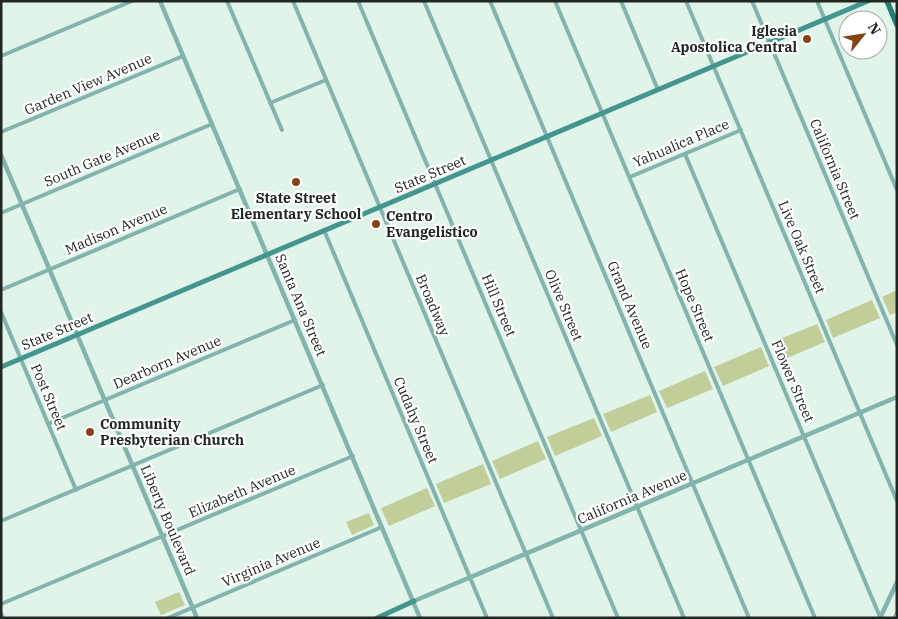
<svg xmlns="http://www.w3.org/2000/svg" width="898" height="619" font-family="'IBM Plex Serif',serif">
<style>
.green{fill:#c1ce99}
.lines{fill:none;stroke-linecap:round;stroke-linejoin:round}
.minor{stroke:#82b3ad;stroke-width:4}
.tertiary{stroke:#82b3ad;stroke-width:4.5}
.secondary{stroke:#44958e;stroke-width:5}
.primary{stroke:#287c75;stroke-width:5.5}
.rail{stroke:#7b8780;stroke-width:1;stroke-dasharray:9 9;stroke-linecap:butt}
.poi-dot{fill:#864315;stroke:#fff;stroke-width:2}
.labels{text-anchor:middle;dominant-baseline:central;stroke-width:4.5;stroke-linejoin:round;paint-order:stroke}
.poi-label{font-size:14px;font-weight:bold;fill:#212824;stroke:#fff;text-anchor:start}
.street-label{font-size:14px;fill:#212824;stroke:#fff}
</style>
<rect width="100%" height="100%" fill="#e1f4ea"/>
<!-- green -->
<path class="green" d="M897,290v22l-7,3 -8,-18z
M872,300l8,18 -47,20 -7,-18z
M817,324l8,18 -47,20 -8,-19z
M761,347l8,19 -46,20 -9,-19z
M705,371l8,18 -46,19 -8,-17z
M650,395l7,17 -46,20 -8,-18z
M594,418l8,18 -47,20 -8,-19z
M538,441l8,18 -46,20 -8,-18z
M483,464l8,20 -47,19 -8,-19z
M427,488l8,18 -46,20 -8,-18z
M369,513l5,12 -22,10 -6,-13z
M179,592l6,13 -24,10 -6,-13z"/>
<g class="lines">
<!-- minor -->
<path class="minor" d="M227,1l55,129
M293,1l260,617
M358,1l260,617
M424,1l260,617
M490,1l259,617
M555,1l260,617
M621,1l37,89
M686,1l211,500
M752,1l145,344
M817,1l80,189
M1,56l131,-55
M270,103l56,-23
M1,132l182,-76
M685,154l195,463
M630,177l111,-47
M1,213l211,-89
M324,230l163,388
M1,290l239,-101
M1,312l75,178
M48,424l247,-104
M1,521l322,-136
M1,604l352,-148
M168,618l214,-91"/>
<!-- tertiary -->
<path class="tertiary" d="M160,1l260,617
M1,155l196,463
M414,601l483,-204
M1,614l2,4
M880,618l17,-36"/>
<!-- secondary -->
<path class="secondary" d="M1,367l867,-366
M377,618l37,-17"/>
<!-- primary -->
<path class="primary" d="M887,1l10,24"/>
<!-- rail -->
<path class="rail" d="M893,618l4,-8"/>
</g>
<!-- markers -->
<g class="poi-dot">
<circle cx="807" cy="39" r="5"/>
<circle cx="296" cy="182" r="5"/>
<circle cx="376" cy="224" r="5"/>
<circle cx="90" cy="432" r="5"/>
</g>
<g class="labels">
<!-- poi labels -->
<g class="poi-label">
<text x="797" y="31" text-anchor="end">Iglesia<tspan x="797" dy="16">Apostolica Central</tspan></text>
<text x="296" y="198" text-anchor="middle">State Street<tspan x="296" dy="16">Elementary School</tspan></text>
<text x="386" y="216">Centro<tspan x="386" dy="16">Evangelistico</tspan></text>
<text x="100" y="424">Community<tspan x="100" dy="16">Presbyterian Church</tspan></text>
</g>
<!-- street labels -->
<g class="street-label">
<text transform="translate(88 84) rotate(-23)">Garden View Avenue</text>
<text transform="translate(681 143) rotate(-23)">Yahualica Place</text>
<text transform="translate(102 158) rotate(-23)">South Gate Avenue</text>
<text transform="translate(835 169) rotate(67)">California Street</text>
<text transform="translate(430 174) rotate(-23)">State Street</text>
<text transform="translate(116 229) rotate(-23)">Madison Avenue</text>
<text transform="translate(802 247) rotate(67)">Live Oak Street</text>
<text transform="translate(301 305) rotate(67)">Santa Ana Street</text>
<text transform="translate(433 305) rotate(67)">Broadway</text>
<text transform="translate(499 305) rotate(67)">Hill Street</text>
<text transform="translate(564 305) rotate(67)">Olive Street</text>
<text transform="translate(630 305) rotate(67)">Grand Avenue</text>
<text transform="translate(695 305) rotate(67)">Hope Street</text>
<text transform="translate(57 331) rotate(-23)">State Street</text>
<text transform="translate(167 362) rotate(-23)">Dearborn Avenue</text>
<text transform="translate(793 381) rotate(67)">Flower Street</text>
<text transform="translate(49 397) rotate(67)">Post Street</text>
<text transform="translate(416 420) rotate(67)">Cudahy Street</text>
<text transform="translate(242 491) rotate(-23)">Elizabeth Avenue</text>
<text transform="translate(632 497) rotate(-23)">California Avenue</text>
<text transform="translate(168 520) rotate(67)">Liberty Boulevard</text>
<text transform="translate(271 562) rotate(-23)">Virginia Avenue</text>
</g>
</g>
<!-- border -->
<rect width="898" height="619" fill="none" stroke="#212824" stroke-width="5"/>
<!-- north arrow -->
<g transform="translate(863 35) rotate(60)"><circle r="24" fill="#ffffff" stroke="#a6a9a7"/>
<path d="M0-4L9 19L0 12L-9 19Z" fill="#864315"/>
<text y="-8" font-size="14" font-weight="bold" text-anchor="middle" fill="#212824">N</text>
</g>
</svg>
